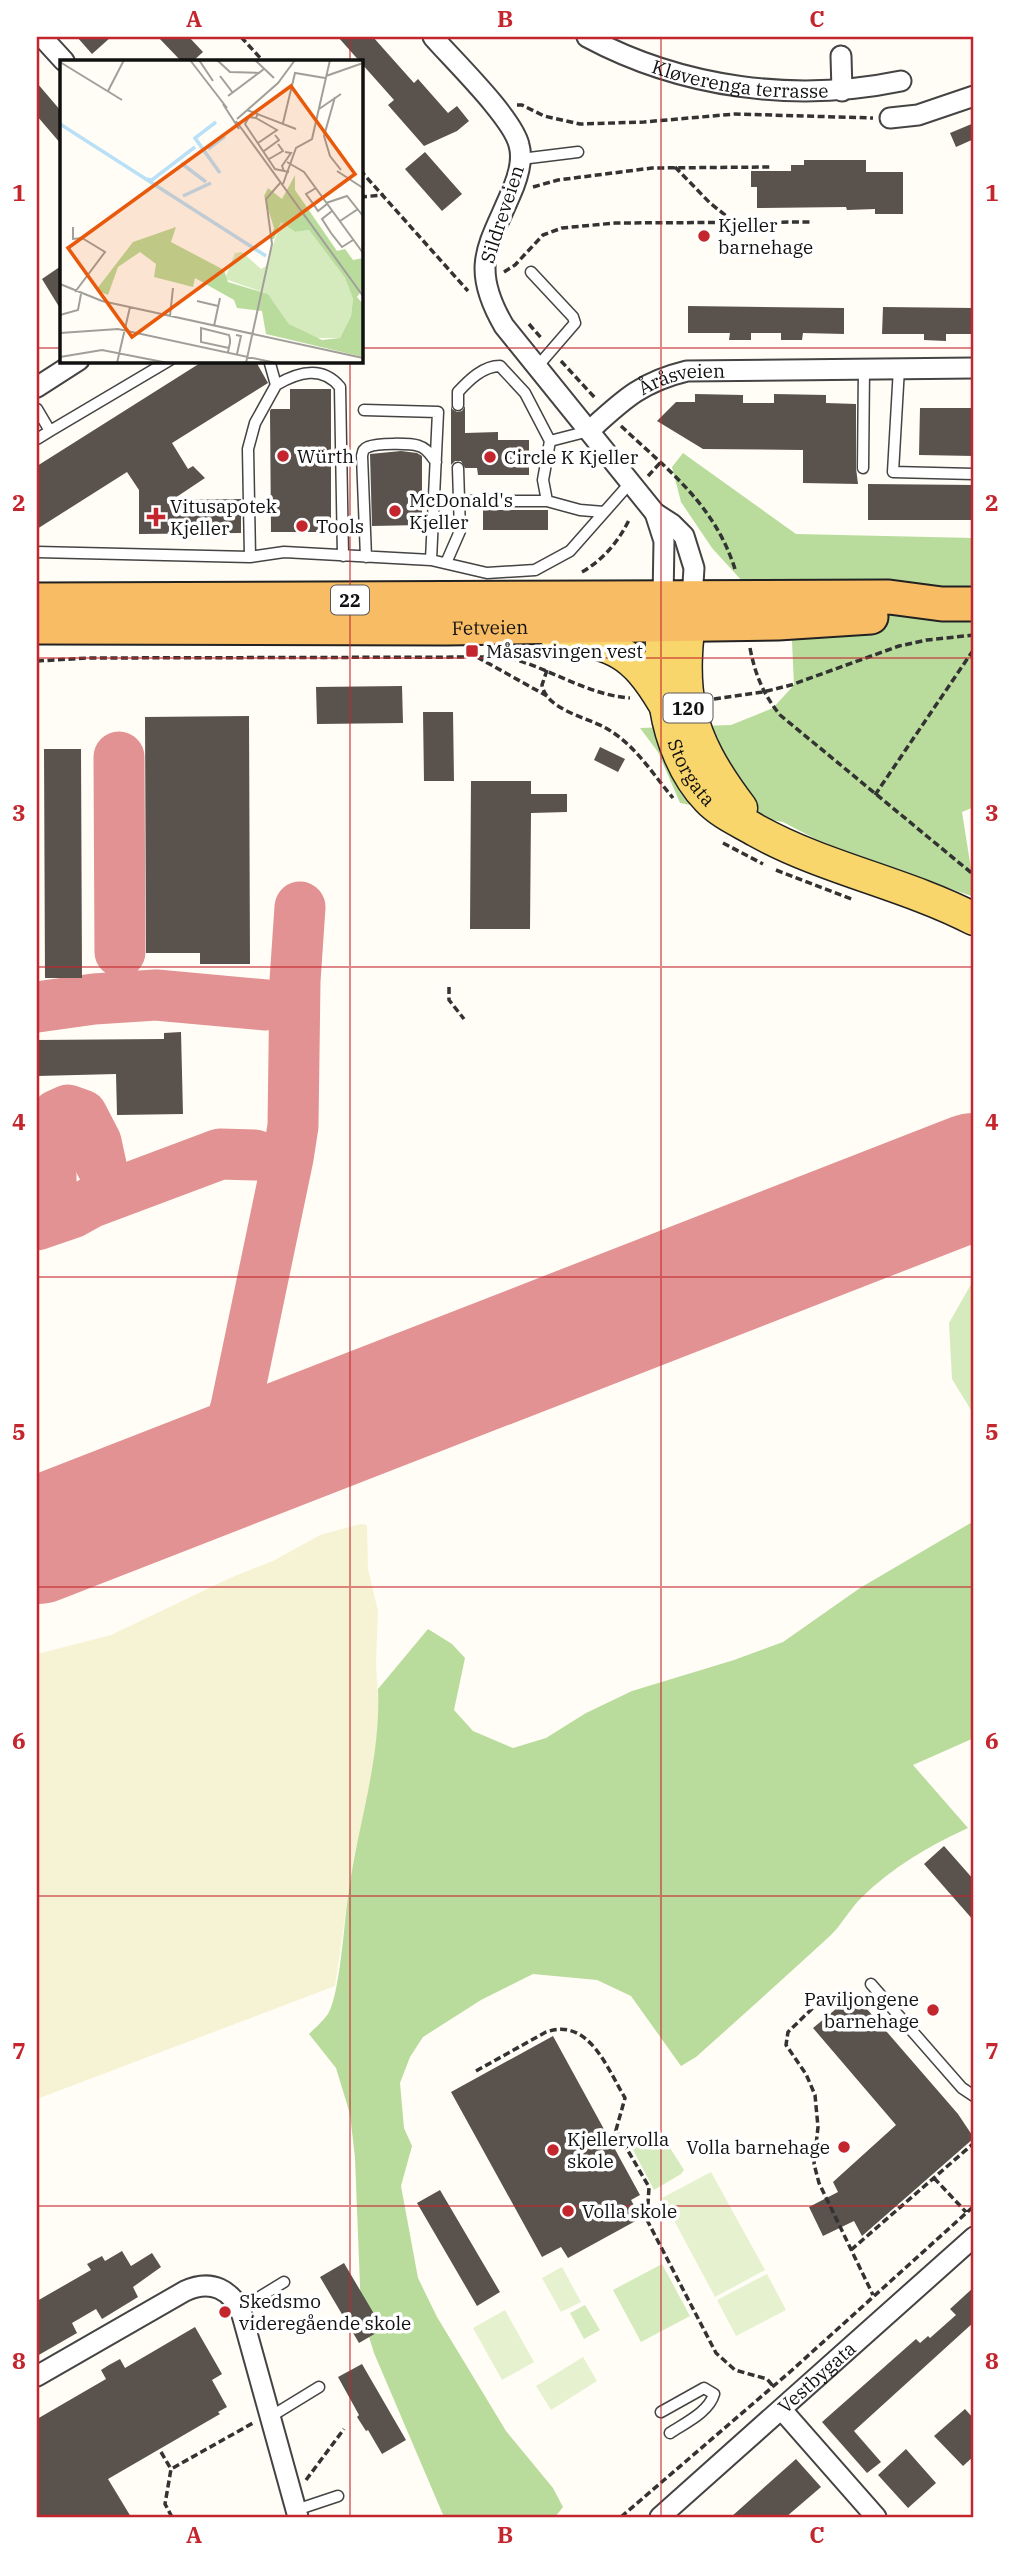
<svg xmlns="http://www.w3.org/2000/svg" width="1011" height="2554" font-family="'IBM Plex Serif',serif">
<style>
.farmland{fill:#f6f3d4}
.green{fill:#d5ebbd}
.forest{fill:#b9dc9c}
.pitch{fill:#e6f2cf}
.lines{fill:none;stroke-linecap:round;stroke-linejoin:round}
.taxiway{stroke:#e29292;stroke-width:51}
.runway{stroke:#e29292;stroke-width:126}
.building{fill:#5a524d}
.service-casing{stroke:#444;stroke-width:13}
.minor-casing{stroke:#444;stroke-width:23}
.primary-casing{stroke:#222;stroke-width:35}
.trunk-casing{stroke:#222;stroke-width:37}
.path{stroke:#333;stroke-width:3.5;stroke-dasharray:7 3.5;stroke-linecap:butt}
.service{stroke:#fff;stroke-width:10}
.minor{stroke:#fff;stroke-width:19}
.primary{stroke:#f9d66b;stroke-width:32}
.trunk{stroke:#f7bc64;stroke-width:33}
.grid{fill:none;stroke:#c4262e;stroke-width:2;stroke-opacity:0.55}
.poi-dot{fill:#c4262e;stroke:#fff;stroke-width:2.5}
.labels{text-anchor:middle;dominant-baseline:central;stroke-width:7;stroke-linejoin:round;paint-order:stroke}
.shield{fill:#fff;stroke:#585858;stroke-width:2}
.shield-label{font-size:18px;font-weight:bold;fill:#111}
.street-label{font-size:19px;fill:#111;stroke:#fff}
.poi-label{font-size:19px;fill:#111;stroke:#fff;text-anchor:start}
.inset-river{fill:none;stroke:#b9e0f7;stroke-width:3.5}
.inset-road{fill:none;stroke:#a09f9a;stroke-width:2}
.view{fill:#e8590c;fill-opacity:0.15;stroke:#e8590c;stroke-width:3.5}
.inset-edge{fill:none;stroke:#111;stroke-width:3.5}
.neatline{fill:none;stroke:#c4262e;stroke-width:2.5}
.grid-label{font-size:23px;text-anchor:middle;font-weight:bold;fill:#c4262e}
</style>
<rect width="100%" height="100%" fill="#fffdf5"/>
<!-- farmland -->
<path class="farmland" d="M360,1524l7,1 1,44 10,42 -2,52 3,52 -3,41 -23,106 -18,124 -298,113v-445l74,-19 119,-57 45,-18 45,-25z"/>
<!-- green -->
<path class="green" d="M974,1279v136l-22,-36 -3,-56z
M649,2129l11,3 24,38 -3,4 -27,16 -23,-44 13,-6 -2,-4z
M662,2264l28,52 -49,26 -28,-52z
M585,2305l15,25 -16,9 -14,-26z"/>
<!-- forest -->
<path class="forest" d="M683,453l113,81 178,4v269l-12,5 9,57 3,3v25l-145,-51 -46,-24 -103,-19 -22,-51 -18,-24 91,-3 42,-17 21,-23 -2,-44 -28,-36 -52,-57 -31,-46 -9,-35z
M974,1521v217l-61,27 55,63c-40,18 -75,39 -107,70 -11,11 -19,26 -30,37 -45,41 -90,82 -135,122l-15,9 -50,-70 -34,-16 -64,-6 -52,26 -58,37 -13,20 -10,26 4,45 8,18 -11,40 17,92 19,39 69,114 47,57 10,19 -8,10h-111l-70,-164 -13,-42 -6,-153 -5,-44 -14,-46 -27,-34c6,-6 14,-13 19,-20 12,-20 16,-91 20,-117 9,-72 33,-134 30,-208l50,-60 24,15 13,14 -11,52 19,21 40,17 33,-10 40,-25 46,-22 102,-31 49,-18 77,-54z"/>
<!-- pitch -->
<path class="pitch" d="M711,2172l54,98 -50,27 -53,-99z
M562,2267l19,35 -20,10 -19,-34z
M767,2274l19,36 -50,26 -19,-36z
M505,2310l29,52 -32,18 -29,-52z
M583,2357l14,24 -46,29 -15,-24z"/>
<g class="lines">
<!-- taxiway -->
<path class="taxiway" d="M119,757l1,195
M37,1007l57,-8 62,-4 110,10
M51,1194v-69l6,-10 11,-5 14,5 14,27 5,23
M37,1225l35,-12 20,-11 128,-48 35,1
M236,1407l52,-249 5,-32 2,-145 5,-74
M185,1483l30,-18 11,-23 10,-35 6,27 17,10 30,-1"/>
<!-- runway -->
<path class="runway" d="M37,1541l937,-365"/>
</g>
<!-- building -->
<path class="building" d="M77,37h34l-19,17z
M158,37h31l14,15 -10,9h-12z
M338,37h35l41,46 4,-4 30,34 9,-7 12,15 -12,10 -33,15 -36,-41 6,-5z
M37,83l24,28v33l-24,-28z
M974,123v16l-18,8 -6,-14z
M425,152l37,42 -20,17 -37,-42z
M804,160h62v12h37v42h-28v-5l-28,1 -1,-3 -89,1v-21h-6v-16h40v-6h13z
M61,266v44l-19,-31z
M688,306l156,2v26l-41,-1 -1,7h-21v-7h-30v7h-22l1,-7h-42z
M883,307l91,1v26h-28v7l-22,-1v-6h-42z
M205,360h50l13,23 -96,60 16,26 5,-3 12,12 -33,22 69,-1v34l-102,1v-44l-12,-18 -90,57v-63z
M290,389h41v143h-60l-1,-121 1,-2h19z
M695,394l48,1v8h31v-9l52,1v8l30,1v64l2,16 -55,-1v-33l-100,-1 -46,-28 19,-19h19z
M451,405l1,4 5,3 5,-1 3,-5v27l33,-1v8h31v35h-51l-1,-7h-12l-4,-7h-6l-4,4z
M920,408h54v48l-55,-1z
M401,451l16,2 5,3v69l-50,1 -2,-72z
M868,484l106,1v35h-106z
M483,510h65v20h-65z
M402,686l1,37 -86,1 -1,-37z
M423,712h30l1,69h-30z
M249,716l1,248h-50v-11h-54l-1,-236z
M600,747l25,12 -7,13 -24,-12z
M44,749h37l1,229h-37z
M471,781h60v13h36v18l-36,1 -1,116h-60z
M181,1032l2,82 -66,1 -1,-41 -79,2v-36l127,-1v-6z
M944,1846l30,34v41l-50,-57z
M854,1994l104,120 16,24 -112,98 -8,-15 -31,15 -14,-29 29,-15 -5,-10 63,-57 -83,-97z
M553,2036l87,159 -9,5 10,18 -73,40 -7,-11 -19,10 -91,-165z
M440,2190l60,102 -23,14 -60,-103z
M122,2251l9,15 21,-13 9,14 -28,20 5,10 -36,22 -6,-10 -24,14 5,10 -40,23v-55l54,-31 -4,-6 15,-8 3,5z
M344,2263l39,66 -24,14 -39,-66z
M974,2287v35l-120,109 27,31 -14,11 -45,-51 94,-83 4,4 8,-7 2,2 26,-23 -6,-6z
M195,2327l27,47 -10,6 15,27 -9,5 2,2 -112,65 23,38h-94v-98l69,-40 -5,-9 8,-5 11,-6 5,9z
M362,2364l44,76 -24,14 -14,-24 -2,1 -9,-14 2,-2 -21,-38z
M965,2409l9,10v37l-11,10 -29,-30z
M906,2449l30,34 -28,25 -30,-33z
M796,2459l25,28 -35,30h-55z"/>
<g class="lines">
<!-- service casing -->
<g class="service-casing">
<path id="service" d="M521,159l57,-7
M531,272l42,45 2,6 -38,44
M899,368l-6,104 81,2
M276,385c22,-13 46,-20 64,2l3,169
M458,405v-13c11,-12 25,-26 42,-26l25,27 25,48 -7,39 4,21 33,9 24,2
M37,409l13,22 -13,8
M364,410l74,2 -7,148
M50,431l120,-71
M550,441l39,-10
M863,468l1,-100
M459,501h88
M37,552l213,5 34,-5 147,8 56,13 48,-3 35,-19 60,-68
M250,557l-2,-108 7,-26 21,-38 -7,-25
M366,557l-4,-101c1,-5 1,-7 6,-9 9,-4 42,-4 51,-1 8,2 12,10 17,16
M446,563l14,-32 -2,-63
M871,1984l91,104 12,8
M240,2309l44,-27
M661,2412l43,-24 10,6c-5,18 -29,29 -44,39
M270,2417l49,-30
M296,2510l42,-14"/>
</g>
<!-- minor casing -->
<g class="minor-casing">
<g id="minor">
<path d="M42,37l22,24"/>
<path d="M433,37c20,23 80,81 86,108 4,14 0,28 -5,41 -24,59 -46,78 -10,140l151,187 17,11 12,12 10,32 -2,31"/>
<path id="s1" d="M587,37c95,51 208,66 314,44"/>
<path d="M841,56l1,35"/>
<path d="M890,118l28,-3 56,-19"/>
<path d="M37,387l42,-27"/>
<path id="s2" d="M589,431c34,-31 52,-49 98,-60l287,-3"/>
<path d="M655,513l9,28 -1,58"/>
<path d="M37,2376l148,-85c26,-12 47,-2 57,24l56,202"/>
<path d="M782,2410l94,107"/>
<path id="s3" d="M660,2517l314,-280"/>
</g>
</g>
<!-- primary casing -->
<g class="primary-casing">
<g id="primary">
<path d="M692,599c-14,92 -8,134 49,209"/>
<path id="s4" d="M663,600c-1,36 -3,72 3,107 5,32 19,68 42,92 13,14 32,22 49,32 69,38 147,52 217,88"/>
<path d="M554,633c60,13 77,15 110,70"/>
</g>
</g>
<!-- trunk casing -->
<g class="trunk-casing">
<g id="trunk">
<path d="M37,600l852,-3 53,7h32"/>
<path id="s5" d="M37,627l410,1 331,-5 93,-6"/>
</g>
</g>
<!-- path -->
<path class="path" d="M241,37l22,24
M517,105h5l22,11 36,8 64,-2 91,-8 138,4
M675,167l35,36 25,20
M360,170l108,121
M533,187l25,-7 94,-12 119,-1
M360,197l24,-2
M504,272l11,-7 28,-30 19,-7 53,-5 198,-1
M529,324l13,15
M561,361l35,38
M621,426c48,45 93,78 114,143
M648,476l12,-13
M582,572c22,-13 36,-30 47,-52
M750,648c5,26 13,46 30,67l194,160
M477,657l70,39
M37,661l51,-3 417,-1c42,9 81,38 125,41
M547,670l-5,15c4,24 43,32 62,42 31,17 47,45 69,71
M714,699l49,-7 28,-7 108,-39 28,-6 47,-5
M875,795l99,-146
M723,843l40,21
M776,870l78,30
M449,987v13l15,19
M820,2001l-32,31 -2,13 20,29 9,21 3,32 -4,37 5,19 54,112
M476,2071l70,-39c43,-15 61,36 79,66l-9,32 33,57 -2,33 69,133 19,17 32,9 6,7
M934,2178l32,34
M851,2250l123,-107
M161,2452l10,17
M306,2480l38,-51
M172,2517l-7,-13 6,-35 82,-46
M621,2517l170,-146 183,-165"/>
<!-- service -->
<use href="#service" class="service"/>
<!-- minor -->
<use href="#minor" class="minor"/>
<!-- primary -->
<use href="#primary" class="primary"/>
<!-- trunk -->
<use href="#trunk" class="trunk"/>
</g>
<!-- grid -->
<path class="grid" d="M350,37v24M661,37v2480M37,348h24M360,348h614M350,360v2157M37,658h937M37,967h937M37,1277h937M37,1587h937M37,1896h937M37,2206h937"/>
<!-- markers -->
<g class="poi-dot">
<circle cx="704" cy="236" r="7"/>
<circle cx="283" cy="456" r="7"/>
<circle cx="490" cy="457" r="7"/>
<circle cx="395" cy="511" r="7"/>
<path d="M152.5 506.5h7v7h7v7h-7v7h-7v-7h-7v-7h7z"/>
<circle cx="302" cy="526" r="7"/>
<rect x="465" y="644" width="14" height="14" rx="3.5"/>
<circle cx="933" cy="2010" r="7"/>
<circle cx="844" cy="2147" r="7"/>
<circle cx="553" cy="2150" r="7"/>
<circle cx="568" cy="2211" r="7"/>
<circle cx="225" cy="2312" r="7"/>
</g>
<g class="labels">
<!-- shield labels -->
<g class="shield">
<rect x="331" y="585.5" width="38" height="29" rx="5"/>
<rect x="663.5" y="693.5" width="49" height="29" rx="5"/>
</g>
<g class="shield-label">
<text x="350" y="600">22</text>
<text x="688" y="708">120</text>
</g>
<!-- street labels -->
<g class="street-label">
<text stroke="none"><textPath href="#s1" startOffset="161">Kløverenga terrasse</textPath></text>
<text transform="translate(502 214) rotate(-72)">Sildreveien</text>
<text stroke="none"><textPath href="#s2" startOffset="110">Åråsveien</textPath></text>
<text stroke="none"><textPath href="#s5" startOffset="453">Fetveien</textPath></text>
<text stroke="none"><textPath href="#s4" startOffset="178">Storgata</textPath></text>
<text stroke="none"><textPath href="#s3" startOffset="210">Vestbygata</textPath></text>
</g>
<!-- poi labels -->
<g class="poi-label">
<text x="718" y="225">Kjeller<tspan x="718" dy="22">barnehage</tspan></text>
<text x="297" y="456">Würth</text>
<text x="504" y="457">Circle K Kjeller</text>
<text x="409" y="500">McDonald's<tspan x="409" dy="22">Kjeller</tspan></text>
<text x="170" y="506">Vitusapotek<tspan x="170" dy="22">Kjeller</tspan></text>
<text x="316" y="526">Tools</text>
<text x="486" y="651">Måsasvingen vest</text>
<text x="919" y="1999" text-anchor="end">Paviljongene<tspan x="919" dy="22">barnehage</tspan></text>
<text x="567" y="2139">Kjellervolla<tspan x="567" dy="22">skole</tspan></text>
<text x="830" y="2147" text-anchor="end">Volla barnehage</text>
<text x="582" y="2211">Volla skole</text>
<text x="239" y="2301">Skedsmo<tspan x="239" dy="22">videregående skole</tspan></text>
</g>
</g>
<!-- overview -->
<g transform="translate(60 60)">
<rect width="303" height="303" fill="#fffdf5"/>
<path d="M221,162l14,10 14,-2 36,48 8,21 -2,17 -11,22h-25l-26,-14 -21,-30 -43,-15 10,-26 7,-1 19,17 5,-3z" fill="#d5ebbd"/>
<path d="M235,115v15l42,61 8,-2 8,11 10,-2v31l-6,8 6,7v53l-97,-23 -4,-23 -25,-3 -3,-8 -39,-22 -2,9 -39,-10 2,-13 -16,-12 -22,15 -10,28 -12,-5 37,-48 43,-15 -5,15 53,28 4,12 40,12 21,30 33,16 18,-2 11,-22 2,-17 -8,-21 -36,-48 -14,2 -14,-10 -7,17h-4l4,-11 -10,-32 4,-8 14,11z" fill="#b9dc9c"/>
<path class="inset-river" d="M156,62l-21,16 25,35M0,64l206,132M148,89l17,-13M121,103l25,19M86,119l6,1 43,-33M123,136l28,-13"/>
<path class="inset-road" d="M130,0l37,48M139,0l14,21M157,0l13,12 30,1M195,0l19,18M0,2l62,38M160,16l13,17M266,16l37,-13M48,31l16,-31M168,36l36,-27M275,37l-11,39 6,20 11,14M163,44l16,25M259,49l22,-15M187,50l49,19M198,53l-2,5 -7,-1 -4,7 30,45 14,3M196,58l21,12 -19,13M177,59l41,-36 17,-23M176,61l127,175M223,63l12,-50 30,5M204,91l15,-11 -4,-5M209,99l14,-8 -5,-7M227,102l17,10 59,81M224,111l-2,-5 9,-13 -6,-1M277,111l26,17M223,124l13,-36 16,-9 18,-79M256,128l-10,6 8,11 4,6 9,-7M266,143l21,-7 16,20M272,151l-10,8 9,14 11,14 11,-7M280,161l18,-12M13,167v12l9,-1 23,14 -30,40M0,224l42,17 261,57M137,241l21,5M0,255l18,-5 3,-16M110,256l3,-28M154,266l6,-28M0,273l58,-4 158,34M176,275l5,1 -4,18M168,292l2,-9v-4l-1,-4 -28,-7v14l28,6M0,297l42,-7 66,13M57,303l13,-56M186,303l26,-119 -6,-45 15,-17"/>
<path class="view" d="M231,26l64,88 -223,163 -64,-89z"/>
<rect width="303" height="303" class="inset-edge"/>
</g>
<!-- border -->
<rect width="1011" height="2554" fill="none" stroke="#ffffff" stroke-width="77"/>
<rect x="38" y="38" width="934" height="2478" class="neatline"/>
<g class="grid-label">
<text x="194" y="27">A</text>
<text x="505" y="27">B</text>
<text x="817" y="27">C</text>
<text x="19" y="201">1</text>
<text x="992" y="201">1</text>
<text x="19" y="511">2</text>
<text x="992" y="511">2</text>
<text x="19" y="821">3</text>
<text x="992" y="821">3</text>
<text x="19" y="1130">4</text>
<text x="992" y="1130">4</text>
<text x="19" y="1440">5</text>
<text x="992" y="1440">5</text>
<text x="19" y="1749">6</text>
<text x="992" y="1749">6</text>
<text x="19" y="2059">7</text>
<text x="992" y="2059">7</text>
<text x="19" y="2369">8</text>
<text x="992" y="2369">8</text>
<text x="194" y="2543">A</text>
<text x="505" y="2543">B</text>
<text x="817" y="2543">C</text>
</g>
</svg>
